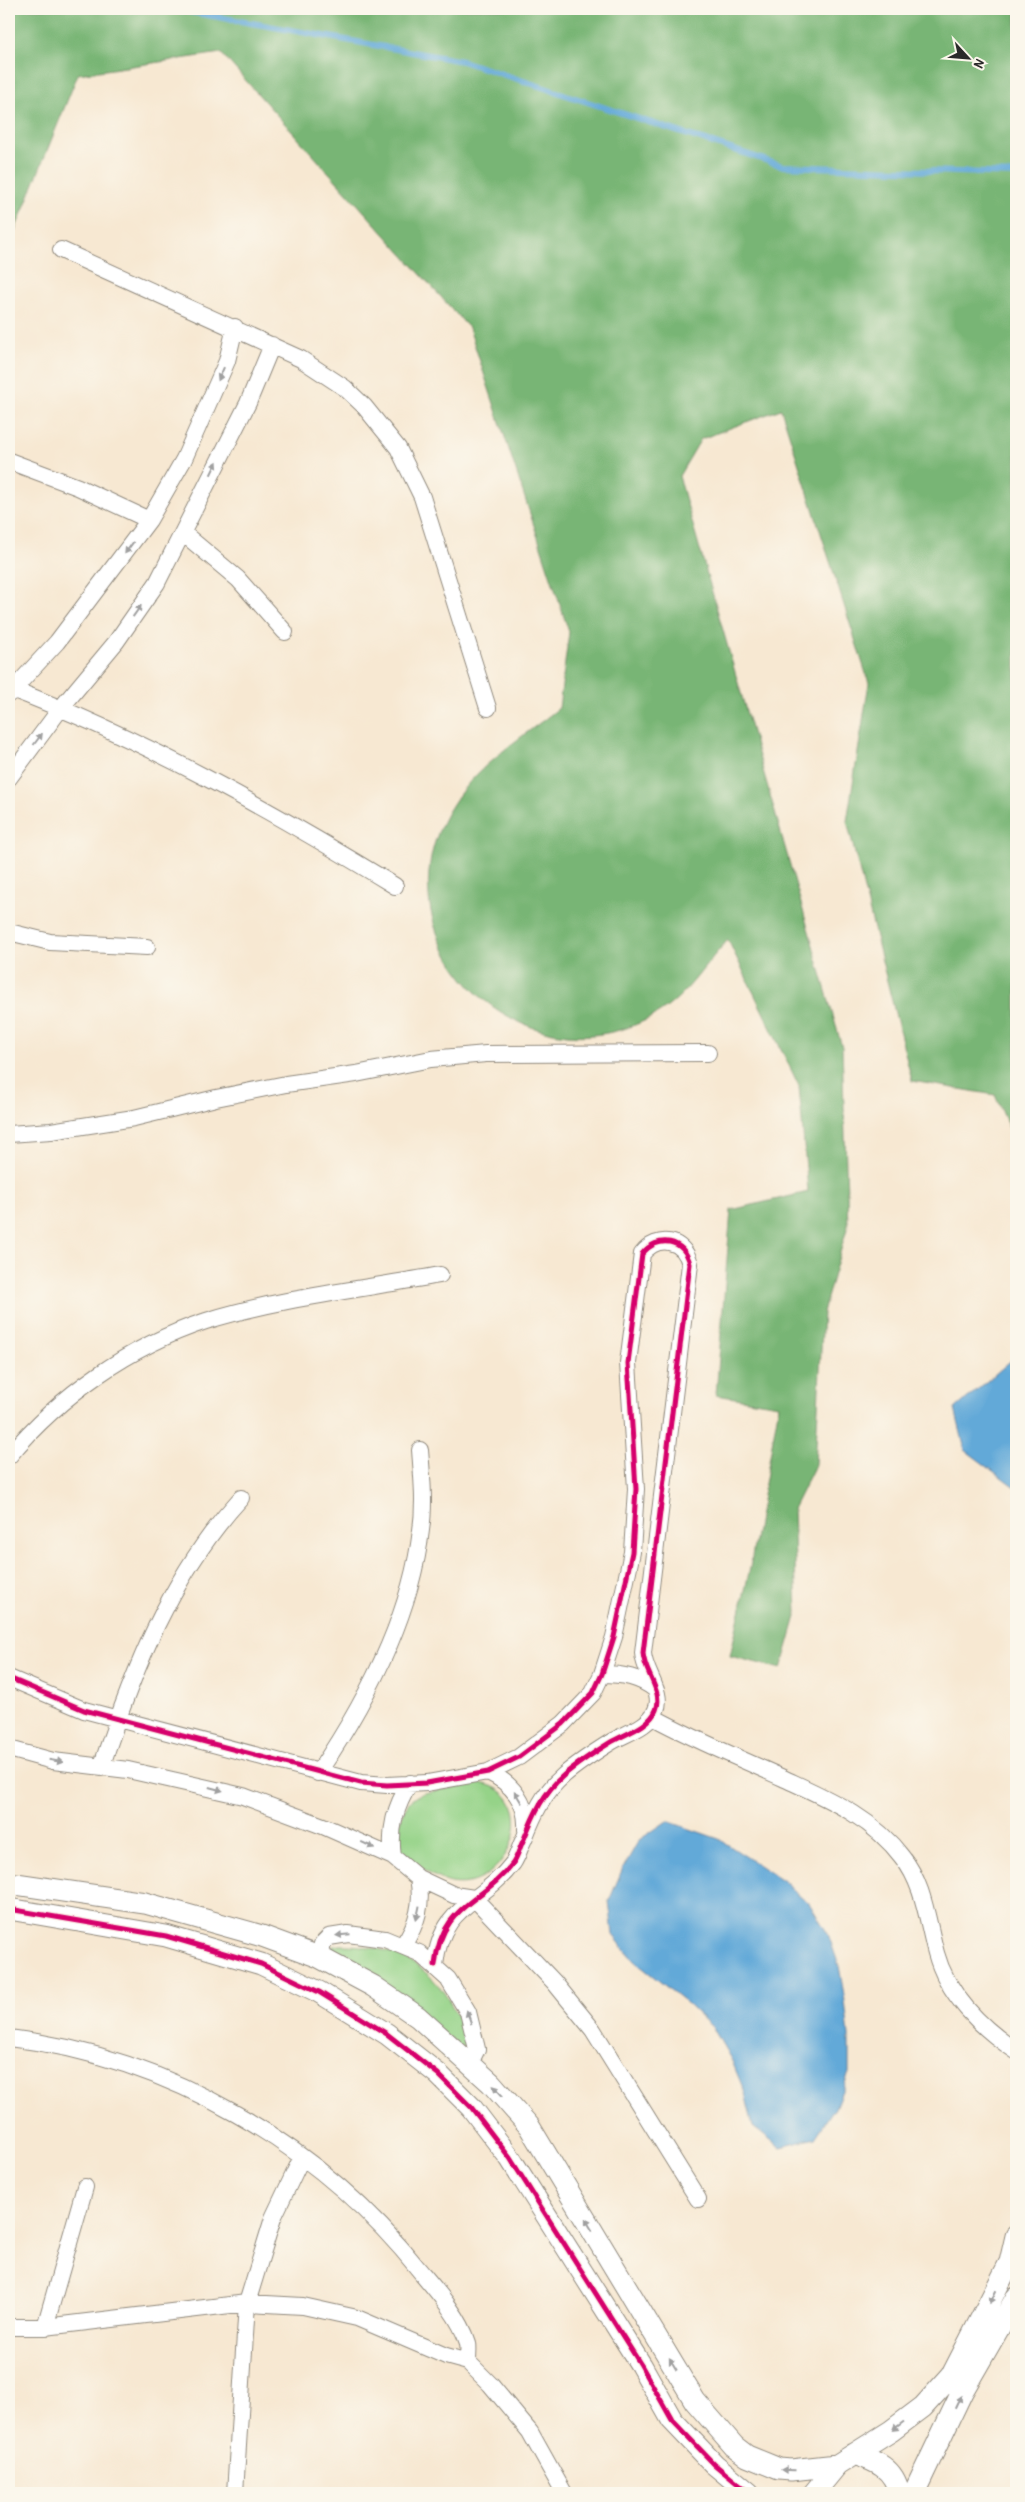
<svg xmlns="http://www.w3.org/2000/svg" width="1025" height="2502" font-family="'Patrick Hand',sans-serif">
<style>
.green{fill:#95d388;stroke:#607f5a}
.forest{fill:#78b574;stroke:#527050}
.water{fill:#62a9d8;stroke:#466a82}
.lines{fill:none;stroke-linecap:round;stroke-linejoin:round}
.stream{stroke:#62a9d8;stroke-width:6}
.minor-casing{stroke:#918a7e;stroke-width:18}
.tertiary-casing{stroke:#918a7e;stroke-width:23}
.minor{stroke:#fff;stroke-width:16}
.tertiary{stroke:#fff;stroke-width:21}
.cycleway-casing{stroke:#fbf7ec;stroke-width:8}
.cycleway{stroke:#d6006c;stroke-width:5}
.oneway{fill:#a0a0a0}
</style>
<rect width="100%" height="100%" fill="#fbf7ec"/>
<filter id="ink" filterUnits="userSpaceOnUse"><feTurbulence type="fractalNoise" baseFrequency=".02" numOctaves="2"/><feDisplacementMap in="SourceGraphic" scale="10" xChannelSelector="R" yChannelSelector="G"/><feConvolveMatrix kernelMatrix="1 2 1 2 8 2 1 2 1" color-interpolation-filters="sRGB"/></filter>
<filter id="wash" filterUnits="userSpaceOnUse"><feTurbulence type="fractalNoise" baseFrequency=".0096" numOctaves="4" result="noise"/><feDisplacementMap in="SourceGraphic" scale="20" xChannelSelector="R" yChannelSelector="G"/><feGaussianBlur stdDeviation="1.12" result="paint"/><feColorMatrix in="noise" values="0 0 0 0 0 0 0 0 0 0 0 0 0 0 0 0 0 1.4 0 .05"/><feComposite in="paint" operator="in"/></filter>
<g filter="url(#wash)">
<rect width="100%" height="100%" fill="#f7e8d2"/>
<!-- green -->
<path class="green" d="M479,1783c76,11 19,128 -41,95 -11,-6 -27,-13 -34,-23 -12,-17 -4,-52 15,-60 12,-5 45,-8 60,-12z
M340,1945c69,-1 114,37 127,105l-145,-101z"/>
<!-- forest -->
<path class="forest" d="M9,9h1007v1135l-21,-49 -83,-14 -65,-260 22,-138 -88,-274 -80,30 -22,37 163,571 6,178 -25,87 -8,153 -22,44 4,104 -16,56 -51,-13 20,-88 29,-163 -63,-10 15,-185 77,-18 -9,-106 -71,-146c-28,29 -42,60 -80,79 -135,68 -278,-87 -195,-215 25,-40 70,-67 106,-96l10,-76 -100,-304 -248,-275 -143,21 -65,161 -4,-1z"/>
<!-- water -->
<path class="water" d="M1016,1356v132l-51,-38 -10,-41z
M667,1821l52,18 63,41 27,23 19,31 11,32 6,35 4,35v37l-14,35 -20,30 -35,9 -27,-21 -8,-33 -13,-32 -19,-33 -25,-24 -54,-43 -21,-26 -4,-34 13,-31 17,-30z"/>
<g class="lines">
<!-- stream -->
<path class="stream" d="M174,9l288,52 321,105 233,8"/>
</g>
</g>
<g filter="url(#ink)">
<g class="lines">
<!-- minor casing -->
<g class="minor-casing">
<path id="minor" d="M61,250l240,109 44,29 19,18 34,42 24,49 66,211
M9,461l69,26 71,33
M183,533l55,46 47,53
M9,688c135,51 263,123 386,198
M9,694l48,-52 92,-122 35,-61 43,-98 8,-34
M9,778l52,-70 55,-66 41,-59 91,-180 24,-58
M9,932l41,10 97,5
M9,1134l42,-3 83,-13 82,-20 70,-14 70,-10 75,-15 55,-5 222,-1
M9,1456c51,-61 121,-110 197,-135 73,-23 158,-32 234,-46
M602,1674c20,0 38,3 54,16
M9,1678l75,32 277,73 26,2 40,-2 61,-11 31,-15 44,-33 30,-31 9,-19 12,-37 18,-85 4,-63 -8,-126 14,-109c16,-20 42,-15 48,10l-47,389c1,20 21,39 13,57 -7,17 -30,23 -45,32 -16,10 -33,21 -47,33 -21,18 -30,39 -40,64 -4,7 -6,17 -11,24 -31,41 -72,41 -78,102
M653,1717c42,23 86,41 130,61 45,21 89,39 119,79 22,27 25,63 34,96 11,41 45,75 80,98
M9,1749l44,12 75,9 115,26 80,30 70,31 25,21 36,17 20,3 80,84 39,48 105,169
M101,1768c32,-97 70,-194 140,-270
M488,1772c24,11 40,31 38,58
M318,1773c48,-71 93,-157 103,-243 4,-27 1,-54 -1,-80
M393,1857c-4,-28 2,-50 17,-74
M403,1945c15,-22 20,-42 15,-67
M319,1957l3,-13 7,-7 19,-3 37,5 34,14 29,26 20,33 9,37 -7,14
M9,2038c160,19 311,107 411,233 17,20 40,46 48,72 1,5 0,13 0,19
M9,2327h36l202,-24 56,3 54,12 89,38 22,6 22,22 40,48 34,61
M45,2327l40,-140
M235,2493l12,-190 26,-85 29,-61"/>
</g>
<!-- tertiary casing -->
<g class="tertiary-casing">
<path id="tertiary" d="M9,1883l136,20 117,33 57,21 54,29 45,31 73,66 38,43 166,275 39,45 13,10 32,13 12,1 46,-5
M9,1909l157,27 95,28 58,28 68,42 51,40 33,33 39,51 131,207 31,55 42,44 35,29
M854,2454c22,7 40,14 45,39
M814,2493l23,-28 54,-34 32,-24 29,-32 58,-113 6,-26
M914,2493l48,-101 54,-94"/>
</g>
<!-- minor -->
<use href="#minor" class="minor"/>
<!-- tertiary -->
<use href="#tertiary" class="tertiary"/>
<!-- cycleway casing -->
<g class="cycleway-casing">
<path id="cycleway" d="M9,1678l75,32 277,73 26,2 40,-2 61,-11 31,-15 44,-33 30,-31 9,-19 12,-37 18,-85 4,-63 -8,-126 14,-109c16,-20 42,-15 48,10l-47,389c1,20 21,39 13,57 -7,17 -30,23 -45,32 -16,10 -33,21 -47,33 -21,18 -30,39 -40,64 -4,7 -6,17 -11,24 -31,41 -72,41 -78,102
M9,1909l157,27 95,28 58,28 68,42 51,40 33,33 39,51 131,207 31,55 42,44 35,29"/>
</g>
<!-- cycleway -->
<use href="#cycleway" class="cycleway"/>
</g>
<!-- one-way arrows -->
<defs><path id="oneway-solid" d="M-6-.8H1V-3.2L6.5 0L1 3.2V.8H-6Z" transform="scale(1.25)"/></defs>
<g class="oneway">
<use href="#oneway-solid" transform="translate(221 374) rotate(114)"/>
<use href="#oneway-solid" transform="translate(214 468) rotate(-64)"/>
<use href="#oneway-solid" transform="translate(129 548) rotate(126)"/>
<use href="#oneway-solid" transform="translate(137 611) rotate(-55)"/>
<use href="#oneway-solid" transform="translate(38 739) rotate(-53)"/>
<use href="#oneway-solid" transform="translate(56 1761) rotate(10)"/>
<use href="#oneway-solid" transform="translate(216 1789) rotate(15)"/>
<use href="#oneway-solid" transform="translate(518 1797) rotate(-121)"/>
<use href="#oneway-solid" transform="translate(368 1845) rotate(25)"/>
<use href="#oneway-solid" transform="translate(418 1913) rotate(102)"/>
<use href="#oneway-solid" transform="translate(343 1935) rotate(175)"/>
<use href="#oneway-solid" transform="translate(469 2017) rotate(-109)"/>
<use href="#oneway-solid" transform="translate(498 2091) rotate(-133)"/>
<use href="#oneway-solid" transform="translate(589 2225) rotate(-121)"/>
<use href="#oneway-solid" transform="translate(993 2297) rotate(116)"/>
<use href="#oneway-solid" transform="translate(673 2364) rotate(-121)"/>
<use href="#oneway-solid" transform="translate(958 2402) rotate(-65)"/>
<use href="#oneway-solid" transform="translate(898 2426) rotate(143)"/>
<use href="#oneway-solid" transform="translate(788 2470) rotate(-178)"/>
</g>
</g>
<!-- margin -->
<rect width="1025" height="2502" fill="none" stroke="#fbf7ec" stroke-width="30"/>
<!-- north arrow -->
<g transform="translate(968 58) rotate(116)" stroke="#fbf7ec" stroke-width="4" paint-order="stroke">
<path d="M0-4L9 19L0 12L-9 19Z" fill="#2b2b2b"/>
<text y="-8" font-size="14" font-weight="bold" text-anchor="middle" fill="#2b2b2b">N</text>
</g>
</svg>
